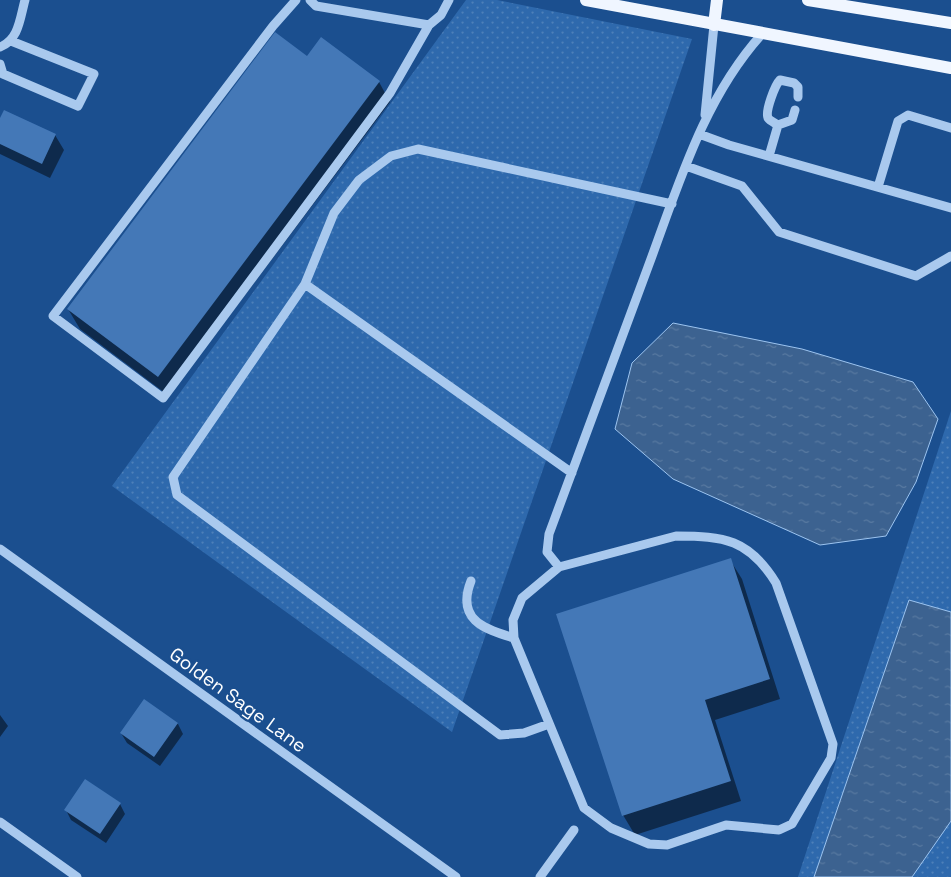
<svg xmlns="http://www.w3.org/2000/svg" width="951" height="877" font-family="'Space Grotesk',sans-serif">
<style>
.grass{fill:url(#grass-dots)}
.water{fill:url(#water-ripples);stroke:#9cc4f0}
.shadow{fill:#0007}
.building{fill:#4478b7}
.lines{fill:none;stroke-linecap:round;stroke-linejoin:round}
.minor{stroke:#a9c9ee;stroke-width:9}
.major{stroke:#f0f6ff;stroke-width:12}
.labels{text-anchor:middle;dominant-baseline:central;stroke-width:4.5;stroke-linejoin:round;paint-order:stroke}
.street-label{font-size:19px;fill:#fff;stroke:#1b4f8f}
</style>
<defs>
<pattern id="grass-dots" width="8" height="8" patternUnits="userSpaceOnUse" patternTransform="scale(1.25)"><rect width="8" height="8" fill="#2e69ad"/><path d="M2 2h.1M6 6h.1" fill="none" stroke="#4d80b9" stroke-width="1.8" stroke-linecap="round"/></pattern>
<pattern id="water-ripples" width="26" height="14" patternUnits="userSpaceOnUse" patternTransform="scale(1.25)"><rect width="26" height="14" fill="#3c6290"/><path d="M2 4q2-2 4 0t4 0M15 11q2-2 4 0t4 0" fill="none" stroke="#597aa1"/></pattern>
</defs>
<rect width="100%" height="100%" fill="#1b4f8f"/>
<!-- grass -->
<path class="grass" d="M466,0h31l195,39 -240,693 -340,-246z
M951,411v466h-153z"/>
<!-- water -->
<path class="water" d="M673,323l129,26 111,33 25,37 -22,63 -30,54 -66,9 -147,-66 -58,-50 17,-66z
M909,600l42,12v209l-39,56h-98z"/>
<!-- shadow -->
<path class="shadow" d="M307,58l72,24 11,20 -221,294 -89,-67 -12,-20z
M0,121l55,14 9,15 -14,28 -50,-24z
M730,560l12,19 38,120 -65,21 26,81 -106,34 -12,-20z
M145,701l33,23 5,10 -23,32 -33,-23 -6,-10z
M0,715l8,11 -8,11z
M120,804l5,10 -19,29 -35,-23 -5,-10z"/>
<!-- building -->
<path class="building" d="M275,32l32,24 14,-19 59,44 -222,296 -91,-68z
M4,110l52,24 -14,30 -42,-20v-26z
M731,558l39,121 -65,21 26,81 -109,35 -66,-202z
M144,699l34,24 -24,34 -34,-24z
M85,779l36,24 -21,31 -36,-24z"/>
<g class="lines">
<!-- minor -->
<path class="minor" d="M296,0l-23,26 -220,290 110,82 227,-305 39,-68
M310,0l6,6 113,19 12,-10 8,-15
M0,47c19,-7 20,-29 25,-47
M0,64l3,10 75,32 16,-32 -83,-33
M705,115l9,-90
M778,125l14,-5 3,-10
M699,134l30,11 222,63
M769,156l9,-31c-3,-2 -8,-4 -10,-7 -3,-7 7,-33 12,-38l14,3 4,4v10
M686,166l56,20 37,46 137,44 35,-20
M878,187l20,-66 10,-6 43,13
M305,284l-132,193 4,18 323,240 24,-2 25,-9
M572,473l-267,-189 29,-71 25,-33 32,-24 27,-7 254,55
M676,536c48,0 73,3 100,47l57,161 -2,14 -39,66 -13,6 -53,-5 -59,20 -18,-1 -38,-16 -27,-20 -70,-170 -1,-18 9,-22 37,-31z
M0,549l456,328
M559,567l-12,-15 2,-18c33,-89 66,-178 99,-267 30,-80 55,-168 114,-233
M471,581c-15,38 12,48 43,57
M0,822l77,55
M540,877l34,-47"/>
<!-- major -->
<path class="major" d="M586,0l365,68
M808,0l143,23
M714,25l3,-25"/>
</g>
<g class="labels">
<!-- street labels -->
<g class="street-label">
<text transform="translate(238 700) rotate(36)">Golden Sage Lane</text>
</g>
</g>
</svg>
